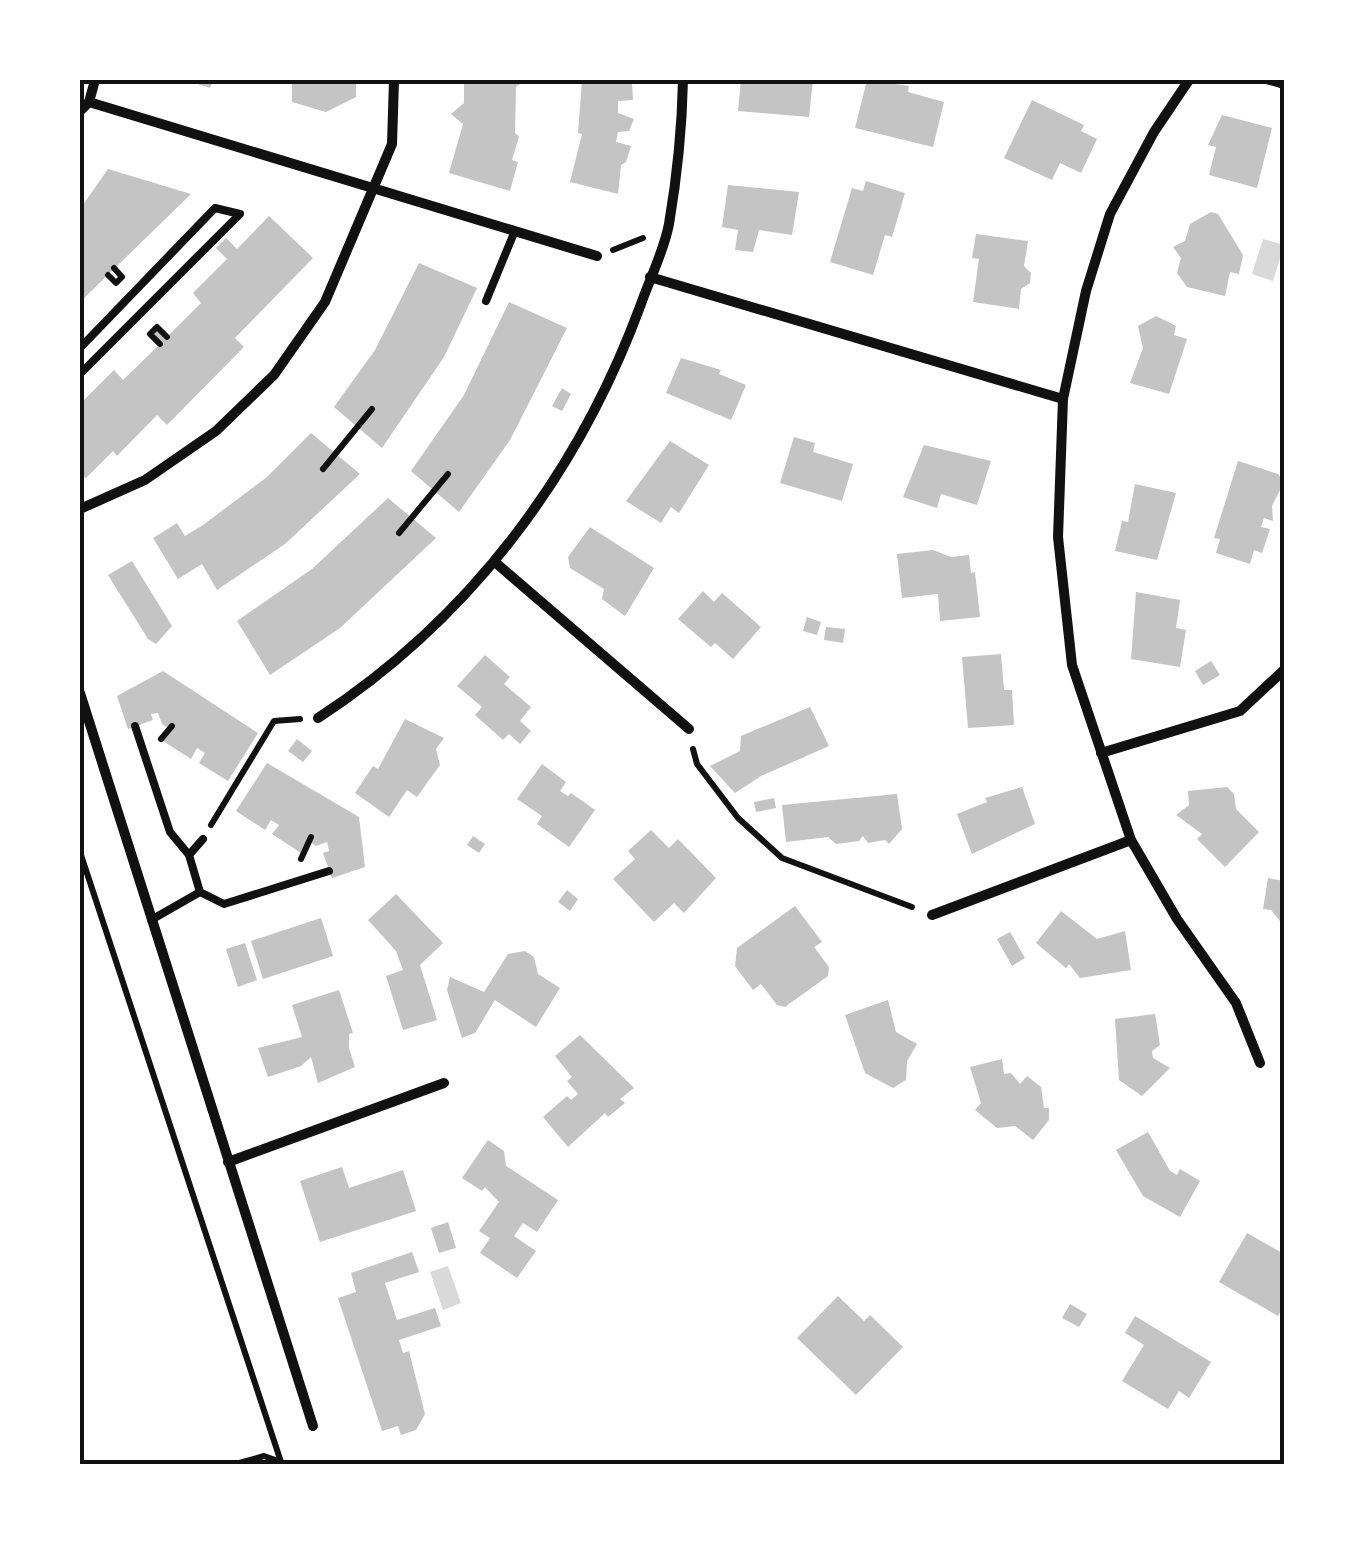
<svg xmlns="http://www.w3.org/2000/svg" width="1364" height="1545" font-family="'Sofia Sans Condensed',sans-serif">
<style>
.water{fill:#d9d9d9}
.building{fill:#c4c4c4}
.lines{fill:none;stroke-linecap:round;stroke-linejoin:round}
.path{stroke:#111;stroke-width:6}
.service{stroke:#111;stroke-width:8}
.minor{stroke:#111;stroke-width:10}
.neatline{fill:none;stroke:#111;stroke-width:4}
</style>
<rect width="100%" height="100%" fill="#fff"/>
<!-- water -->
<path class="water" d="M1263,239l21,6 -11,36 -21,-7z
M448,1266l13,37 -18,7 -13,-38z"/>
<!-- building -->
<path class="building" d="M186,80h27l-3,8z
M292,80h64v17l-30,15 -34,-10z
M464,80h61l-9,7 -1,46 4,4 -7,23 6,2 -8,29 -61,-18 14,-49 -12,-10 13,-11z
M582,80l50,3 1,17 -15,1v12l16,6 -5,12 -11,1 -2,10 15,4 -5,16 -5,3 -3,29 -48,-12 12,-48 -4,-1z
M741,80h72l-4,37 -71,-6z
M867,80l42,6 -1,6 36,10 -11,45 -78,-19z
M1032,100l52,25 -3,6 16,8 -16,34 -21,-10 -8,17 -48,-22z
M1222,115l50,13 -15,60 -48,-13 7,-28 -8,-2z
M108,169l83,25 -111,108v-93z
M866,181l39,12 -13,44 -7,-2 -12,40 -43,-13 22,-74 11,3z
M728,185l71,7 -7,43 -33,-5 -6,22 -18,-2 3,-20 -16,-3z
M1211,212l7,2 25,41 -4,19 -9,-2 -5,24 -38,-9 -10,-14 4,-15 -8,-11 12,-6 5,-17z
M269,216l44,42 -78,80 9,9 -77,78 -10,-10 -40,41 -4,-5 -27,27 -6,-3v-71l34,-34 9,10 35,-34 -12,-12 10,-10 12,12 33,-33 -8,-10 34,-34 -11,-11 10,-10 11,11z
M976,234l52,7 -4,25 7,7 -1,10 -9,6 -2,20 -46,-7 6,-43 -7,-1z
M419,263l58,25 -33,69 -62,91 -48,-41 41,-57z
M509,302l58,26 -57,112 -51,72 -48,-41 53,-76z
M1156,316l20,10 -2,9 13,4 -18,55 -39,-11 13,-35 -5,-22z
M681,358l40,12 -2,4 27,11 -15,35 -65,-27z
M562,388l9,6 -9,17 -10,-5z
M311,433l49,41 -75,70 -68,46 -15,-26 -24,15 -25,-41 24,-15 8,13 18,-11 64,-48z
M794,437l21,6 -2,9 40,12 -11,37 -62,-18z
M670,441l39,24 -30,48 -8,-6 -10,16 -35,-22z
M924,445l67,16 -14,44 -36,-11 -4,14 -34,-11z
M1238,461l40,13 6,8 -12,24 1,15 -9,-3 -3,9 9,2 -8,24 -8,-3 -4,14 -34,-11 4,-14 -6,-1z
M1135,484l41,9 -19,67 -42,-9 7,-30 6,1z
M388,498l48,40 -96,90 -70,47 -33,-54 75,-52z
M590,527l64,41 -29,48 -23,-17 2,-10 -34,-21 -2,-11z
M933,550l18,7 18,-2 2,18 4,-1 5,45 -40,4 -2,-27 -36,4 -5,-44z
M132,561l40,65 -16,18 -8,-5 -40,-64z
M703,591l11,11 8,-9 39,34 -28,32 -18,-16 -4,4 -33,-28z
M1136,592l44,8 -4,28 10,2 -6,37 -49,-8z
M807,617l14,5 -4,13 -14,-4z
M826,627l19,2 -2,14 -19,-3z
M1001,654l3,36h8l2,35 -46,3 -6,-71z
M485,655l25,22 -6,7 27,23 -11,14 11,10 -11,13 -11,-10 -6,6 -28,-25 7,-8 -25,-21z
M1211,661l9,14 -17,10 -8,-14z
M163,671l95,62 -30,48 -29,-18 6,-10 -8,-5 -6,11 -28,-18 7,-12 -8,-5 -4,-11 -7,1 2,6 -25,9 -11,-33z
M810,707l19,39 -68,30 -26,17 -25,-27 30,-15 1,-15z
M405,719l39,19 -8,11 4,16 -23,32 -10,-7 -18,27 -34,-24 18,-27 5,3z
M297,739l15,12 -9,11 -15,-11z
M267,763l92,54 6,50 -33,11 -9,-25 6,-2 -2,-9 -11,4 -7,-5 -8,12 -29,-19 7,-9 -8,-5 -6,10 -29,-19z
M542,764l24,18 -6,9 8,5 3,-3 24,17 -26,37 -32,-23 5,-8 -25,-17z
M1022,787l13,37 -63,30 -15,-40 30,-12 -2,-4z
M1227,787l7,7 2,15 23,23 -34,35 -28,-28 5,-5 -26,-19 13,-10 -1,-14z
M897,794l5,35 -13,15 -4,-4 -17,3 -5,-7 -4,5 -23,3 -8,-7 -42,5 -4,-37z
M774,798l2,10 -20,4 -2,-10z
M651,830l18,18 9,-9 38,39 -32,35 -10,-10 -20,19 -41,-43 22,-20 -7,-8z
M473,836l12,8 -6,9 -12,-8z
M1268,878l16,3v45l-13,-16 -8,-1z
M567,890l11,9 -8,12 -12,-9z
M396,894l47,49 -23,22 17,55 -34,10 -17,-54 17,-6 -7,-19 -28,-31z
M795,906l27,36 -8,5 15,20 -1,9 -43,31 -8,-2 -16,-21 -8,6 -18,-24 2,-18z
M1061,911l36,28 28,-8 6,39 -51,8 -11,-14 -3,4 -30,-25z
M321,918l12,38 -70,23 -12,-38z
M1010,932l15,26 -13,8 -15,-27z
M245,943l12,37 -19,7 -12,-38z
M525,951l9,6 4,17 22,14 -24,39 -41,-27 -20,33 -13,5 -15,-48 3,-13 34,15 24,-38z
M339,990l14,43 -4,1v14l6,19 -37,16 -7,-26 -10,9 -33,11 -10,-29 44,-11 -10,-32z
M888,1000l8,32 21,12 -10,17 -1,19 -13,8 -28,-15 -20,-58z
M1155,1014l5,31 -8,6 1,7 17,10 -28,28 -23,-16 -4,-61z
M580,1035l54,53 -14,11 5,4 -17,14 -3,-4 -37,34 -25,-30 24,-21 4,4 7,-6 -11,-13 5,-4 -17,-21z
M1002,1059l2,15 7,-1 9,11 7,-8 14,11 3,21h5v12l-16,20 -18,-14 -18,2 -22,-18 6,-7 -11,-36z
M1148,1132l22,39 7,4 3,-6 20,12 -20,36 -37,-21 -27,-46z
M488,1140l16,11 2,15 52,34 -21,32 -14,-9 -9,13 22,15 -19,27 -37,-25 10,-15 -11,-7 20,-29 -14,-15 -3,4 -20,-13z
M342,1167l7,21 54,-18 13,41 -96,31 -20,-61z
M448,1222l8,26 -17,5 -8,-25z
M1247,1233l37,21v51l-6,11 -59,-34z
M412,1252l7,20 -34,11 12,37 38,-12 6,18 -42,14 4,13 6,-2 16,63 -9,16 -15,5 -3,-9 -16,5 -44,-133 18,-6 -5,-19z
M838,1296l26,25 6,-6 33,32 -47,48 -59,-57z
M1070,1304l17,10 -8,13 -17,-9z
M1135,1316l76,46 -22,36 -10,-7 -11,18 -46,-28 22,-36 -19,-12z"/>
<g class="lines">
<!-- path -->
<path class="path" d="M1263,80l21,6
M613,250l30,-12
M108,275l8,8 6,-6 -8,-9
M160,344l-10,-10 7,-7 10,10
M323,469l49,-60
M399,533l49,-59
M161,739l11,-13
M693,749l4,15 41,54 44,40 130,49
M211,825l63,-104 26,-2
M80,852l201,610 -17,-6 -32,9
M301,859l10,-22"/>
<!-- service -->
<path class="service" d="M486,301l28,-68
M80,348l135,-140 25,6 -160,160
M135,726l35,106 19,23
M200,892l24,12 105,-33
M151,920l49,-28 -11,-37 14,-16"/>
<!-- minor -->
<path class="minor" d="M1189,80l-35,52 -44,82 -24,77 -23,108 -5,138 14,128 59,175 46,79 59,84 24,60
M89,102l508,154
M80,111l9,-9 6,-22
M650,277l413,122
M80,509l65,-29 71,-49 58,-56 51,-73 67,-158 2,-64
M496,563l193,166
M80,693l233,733
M318,718c152,-99 261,-245 323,-414 9,-26 23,-53 28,-80 8,-47 13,-96 14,-144
M1101,753l139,-42 44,-41
M932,915l199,-75
M228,1162l216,-79"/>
</g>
<!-- border -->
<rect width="1364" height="1545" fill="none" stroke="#ffffff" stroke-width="165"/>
<rect x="82" y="82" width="1200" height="1380" class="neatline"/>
</svg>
